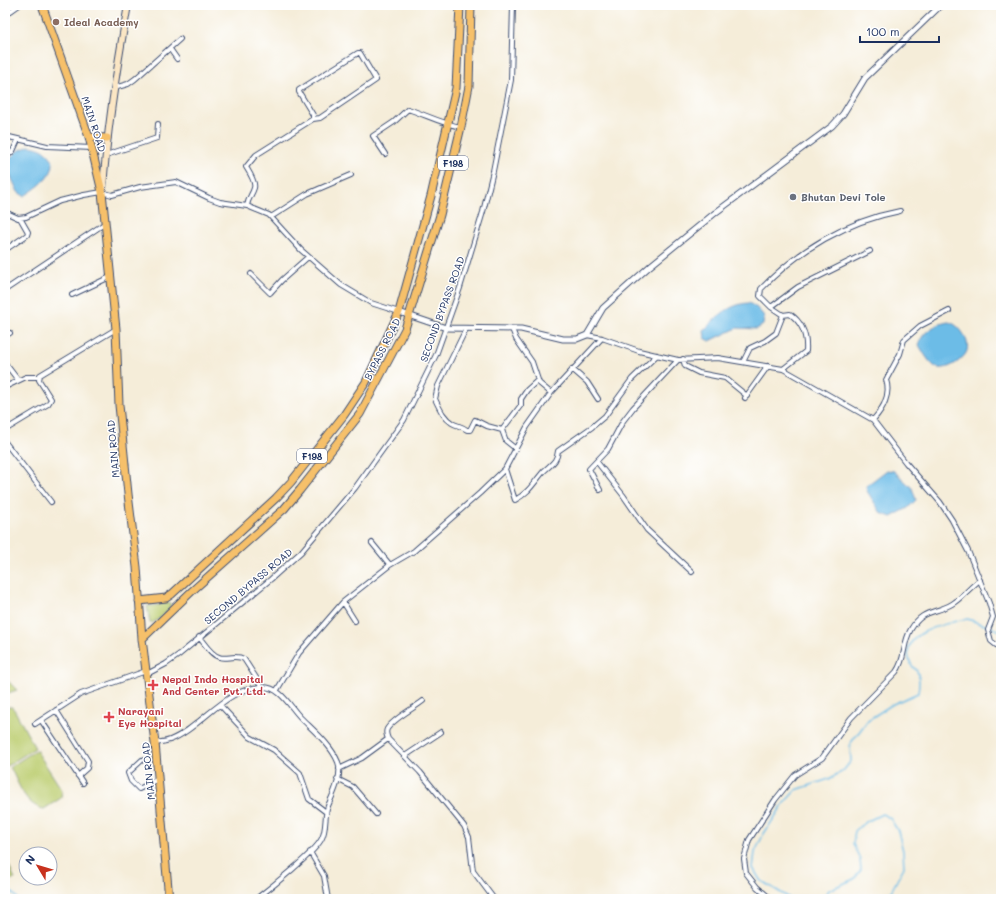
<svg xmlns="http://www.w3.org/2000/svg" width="1006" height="904" font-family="Mali,sans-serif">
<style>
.green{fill:#bccd70;stroke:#6c7e67}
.water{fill:#6cbce7;stroke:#4476a2}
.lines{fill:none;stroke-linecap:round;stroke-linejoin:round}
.stream{stroke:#6cbce7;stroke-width:1.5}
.minor-casing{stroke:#3c4c70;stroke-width:6}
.tertiary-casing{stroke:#3c4c70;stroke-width:7}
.secondary-casing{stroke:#3c4c70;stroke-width:8}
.primary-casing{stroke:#3c4c70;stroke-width:9}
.minor{stroke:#fff;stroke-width:4}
.tertiary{stroke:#fff;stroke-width:5}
.secondary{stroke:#fbe6c4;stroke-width:6}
.primary{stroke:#f6c06b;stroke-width:7}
.education-dot{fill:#8d6e63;stroke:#fff;stroke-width:1.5}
.worship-dot{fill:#6b7280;stroke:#fff;stroke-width:1.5}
.health-dot{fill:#e0444e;stroke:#fff;stroke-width:1.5}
.labels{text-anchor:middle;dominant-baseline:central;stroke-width:3;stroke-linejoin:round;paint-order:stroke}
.shield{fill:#fff;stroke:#5f6d8e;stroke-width:1}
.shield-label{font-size:9px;font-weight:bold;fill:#1b2f5e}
.education-label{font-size:10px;font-weight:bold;fill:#785e54;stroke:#fff;text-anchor:start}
.street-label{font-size:10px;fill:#1b2f5e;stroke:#fff}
.worship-label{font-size:10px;font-weight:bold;fill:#5b616d;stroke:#fff;text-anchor:start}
.health-label{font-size:10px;font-weight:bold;fill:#be3a42;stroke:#fff;text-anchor:start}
</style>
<rect width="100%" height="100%" fill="#fff"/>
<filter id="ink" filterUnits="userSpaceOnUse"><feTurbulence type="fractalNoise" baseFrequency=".025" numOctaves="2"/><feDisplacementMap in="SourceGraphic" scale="8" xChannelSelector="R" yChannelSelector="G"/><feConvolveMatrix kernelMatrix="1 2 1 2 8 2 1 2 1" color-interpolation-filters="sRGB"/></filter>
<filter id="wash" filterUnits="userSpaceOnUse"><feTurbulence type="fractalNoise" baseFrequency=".012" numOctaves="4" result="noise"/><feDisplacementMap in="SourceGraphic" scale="16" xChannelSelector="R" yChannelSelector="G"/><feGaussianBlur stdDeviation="0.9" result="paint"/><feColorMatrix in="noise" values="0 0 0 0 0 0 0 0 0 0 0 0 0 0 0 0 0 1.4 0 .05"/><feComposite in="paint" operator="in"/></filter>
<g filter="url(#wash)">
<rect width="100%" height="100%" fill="#f5edd9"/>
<!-- green -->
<path class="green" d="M167,602l4,2c-1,6 -15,19 -21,19l-3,-17 11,-1z
M5,678l12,12 -12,4z
M8,707h4l3,4 20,37 -28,18 -2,-1v-57z
M36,750l26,40 -1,8 -17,11c-19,-3 -26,-27 -34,-42z
M5,857l10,22 -10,1z"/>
<!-- water -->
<path class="water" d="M29,146c8,1 15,3 20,9 14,15 -13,34 -25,41l-6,-4 -13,-28 11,-12z
M749,303l8,5 7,8 -1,9 -6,4 -20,-1 -27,13 -5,-3 -1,-8c13,-13 25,-26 45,-27z
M948,322c11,1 24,20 18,31 -5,9 -23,20 -32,13 -6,-5 -11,-14 -15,-21 2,-13 17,-21 29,-23z
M887,470l7,1 18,17 4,12 -8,8 -17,9 -10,-4 -14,-22 -1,-5z"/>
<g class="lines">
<!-- stream -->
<path class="stream" d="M5,884l13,15
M791,899l-31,-19 -7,-12 2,-16 8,-17 21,-32 12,-13 33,-11 14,-8 8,-10 -1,-17 18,-24 25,-16 25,-11c1,-6 2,-16 -1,-22 -1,-2 -5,-4 -6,-7 -15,-30 30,-39 50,-44l7,-1 33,12
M821,899l8,-9 25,-11 7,-9 -1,-11 -7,-15 2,-13 9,-8 18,-9 8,4 8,13 5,20 1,16 -17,32"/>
</g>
</g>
<g filter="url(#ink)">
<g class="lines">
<!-- minor casing -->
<g class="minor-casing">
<path id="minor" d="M5,15l14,-10
M170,49l7,10
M114,88l14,-4 7,-5 45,-40
M5,136l42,10 45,2
M385,154l-12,-18 21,-14 14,-13c18,6 35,15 53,18
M106,155l51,-17 1,-14
M5,158l8,-7 5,-11
M247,206c1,-8 5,-11 7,-18 2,-6 -5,-16 -8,-21l10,-12 57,-36v-4l-14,-23v-2l59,-37h2l16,27 -56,38 -7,1
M5,212l13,6 8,-1 34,-16 24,-6 18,-3 10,3 28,-8 36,-5 33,16 11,4 27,4 22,9 32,35 40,35 30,18 28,9
M271,217l36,-23 44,-19
M5,250l22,-15 1,-3 -8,-14
M251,274l19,19 12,-13 26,-23
M5,290l99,-66
M72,295l38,-18
M771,307l27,-20 72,-36
M466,329l-28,57 -3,13c5,10 8,18 17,24 5,3 10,3 15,7h3l5,-10 12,6 15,4
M512,329l4,10 16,23 7,21 12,10
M587,335l15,3 37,13 39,9 40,-2 65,11 90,51 33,43 34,39 12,18 16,31 21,52 4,14 -5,13 3,11 5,4 5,2
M5,336l5,-3
M683,359l2,7 14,7 26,5 22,18
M743,362l7,-14 15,-7 11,-8 7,-18
M5,363l13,17
M572,369l15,13 11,17
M783,369l23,-18c1,-15 -3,-28 -16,-37l-7,1 -12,-8 -11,-11 1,-7c37,-39 86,-68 139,-78
M5,387l21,-10h13
M745,398l23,-32
M873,420c10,-11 18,-26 13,-40l14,-26 4,-14 16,-14 29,-15
M5,430l43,-26 3,-5 -12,-19 1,-5 76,-46
M5,442l46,60
M516,449l-10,-8 -4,-11 19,-25v-6l6,-9 11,-10
M597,462l26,33 24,35 45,42
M505,469l10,31c14,-7 19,-18 29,-29 7,-7 13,-9 14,-20l34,-24 13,-11 27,-37 25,-24
M600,490l-11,-21 19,-20 15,-28 10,-13 45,-48
M372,543l18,22
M343,602l12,19
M199,637c5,6 12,18 20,20 8,3 16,-3 25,2l18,28
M147,674l19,-10 14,-10 91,-75 30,-27 54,-64 49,-68 32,-65 24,-67 23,-76 10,-41 18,-91 2,-75
M277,690l22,-37 44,-51 47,-37 24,-14 66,-58 25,-24 22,-42 24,-34 51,-55
M423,701c-10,8 -29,17 -36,28 -2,4 0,7 1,10l32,33 44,54 5,11 4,34 21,28
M220,705l30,32 24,13 26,23 9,26 17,13
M56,710l32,51 -1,7 -9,8
M41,720l42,63
M35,724l46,-30 65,-23
M155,743c5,-1 10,-1 15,-3 31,-12 57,-54 93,-53 18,0 27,20 38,31 13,13 30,27 37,44 5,13 -5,32 -10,44 -4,10 -1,22 -6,32 -5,13 -53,51 -66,61
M405,756l36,-24
M142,760l-14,13 3,8 8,8 19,-10
M339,769l23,-11 26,-19
M337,779l16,8 23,27
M310,852l14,24 4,23
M372,899l2,-1
M771,899l-14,-12 -11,-14 -2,-14 5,-19 26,-40 20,-25 27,-17 29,-40 45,-46c10,-13 6,-28 15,-43 12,-20 24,-15 41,-25 10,-6 18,-17 28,-24
M842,899h2"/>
</g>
<!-- tertiary casing -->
<g class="tertiary-casing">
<path id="tertiary" d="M399,312l47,16 75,1 42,10h14l10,-4 16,-27 47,-42 65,-53 117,-87 11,-12 22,-36 76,-73"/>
</g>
<!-- secondary casing -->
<g class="secondary-casing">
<path id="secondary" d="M103,189c4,-62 14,-123 25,-184"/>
</g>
<!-- primary casing -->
<g class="primary-casing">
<path id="primary" d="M42,5l47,132 13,55 14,137 3,76 9,89 9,73 5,72 13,104 14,156
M89,137l18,1
M139,601l27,-3 6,-4 104,-96 15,-16 53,-67 22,-33 33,-70 32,-116 25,-108 4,-83
M142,639l50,-48 92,-82 16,-19 60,-76 45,-85 35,-114 21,-88 8,-41 2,-81"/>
</g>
<!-- minor -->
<use href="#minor" class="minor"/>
<!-- tertiary -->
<use href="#tertiary" class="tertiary"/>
<!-- secondary -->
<use href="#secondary" class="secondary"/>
<!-- primary -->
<use href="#primary" class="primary"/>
</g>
</g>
<!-- markers -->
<circle class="education-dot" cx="56" cy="22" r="4"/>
<circle class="worship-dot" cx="793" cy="197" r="4"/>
<g class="health-dot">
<path d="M151 679h4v4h4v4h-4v4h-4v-4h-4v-4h4z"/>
<path d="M107 711h4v4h4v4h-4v4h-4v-4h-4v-4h4z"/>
</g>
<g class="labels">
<!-- shield labels -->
<g class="shield">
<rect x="438" y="156" width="30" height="14" rx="3"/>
<rect x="297" y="449" width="30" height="14" rx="3"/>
</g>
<g class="shield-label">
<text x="453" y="163">F198</text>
<text x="312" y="456">F198</text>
</g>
<!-- education labels -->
<g class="education-label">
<text x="64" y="22">Ideal Academy</text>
</g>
<!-- street labels -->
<g class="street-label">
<text transform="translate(94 124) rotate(72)">MAIN ROAD</text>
<text transform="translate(442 309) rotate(-70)">SECOND BYPASS ROAD</text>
<text transform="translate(382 349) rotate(-63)">BYPASS ROAD</text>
<text transform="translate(113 449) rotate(-95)">MAIN ROAD</text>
<text transform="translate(248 586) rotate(-40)">SECOND BYPASS ROAD</text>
<text transform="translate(148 771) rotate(-96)">MAIN ROAD</text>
</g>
<!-- worship labels -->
<g class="worship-label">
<text x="801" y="197">Bhutan Devi Tole</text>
</g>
<!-- health labels -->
<g class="health-label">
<text x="162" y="679">Nepal Indo Hospital<tspan x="162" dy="12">And Center Pvt. Ltd.</tspan></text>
<text x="118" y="711">Narayani<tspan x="118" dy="12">Eye Hospital</tspan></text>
</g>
</g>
<!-- margin -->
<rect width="1006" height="904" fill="none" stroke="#fff" stroke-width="20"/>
<!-- north arrow -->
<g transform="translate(38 866) rotate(308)"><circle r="19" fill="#ffffff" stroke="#a4acbf"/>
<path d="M0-3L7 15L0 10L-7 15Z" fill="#c8321e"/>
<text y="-6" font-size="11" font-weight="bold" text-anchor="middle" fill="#1b2f5e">N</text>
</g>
<!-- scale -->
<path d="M860 36v6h79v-6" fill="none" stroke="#1b2f5e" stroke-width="2"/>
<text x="866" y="36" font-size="12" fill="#1b2f5e" stroke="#ffffff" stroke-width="3" paint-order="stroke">100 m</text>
</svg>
